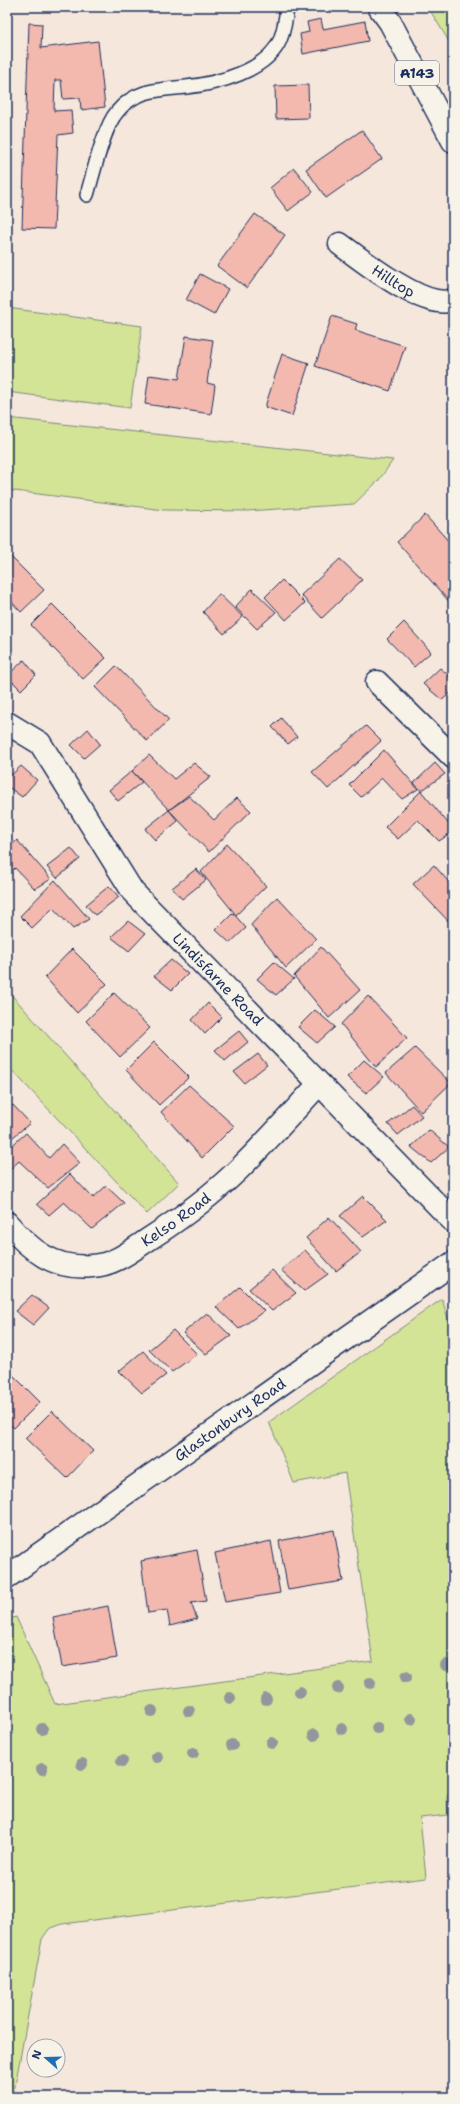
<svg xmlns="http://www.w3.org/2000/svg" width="460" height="2104" font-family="'Shantell Sans',sans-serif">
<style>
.green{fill:#d4e497;stroke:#788a7a}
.building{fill:#f3b9ae;stroke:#1b2f5e}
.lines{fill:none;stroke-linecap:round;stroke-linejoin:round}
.service-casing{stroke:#1b2f5e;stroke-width:16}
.minor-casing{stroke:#1b2f5e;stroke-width:25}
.primary-casing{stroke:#1b2f5e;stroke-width:25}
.service{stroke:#f7f3e8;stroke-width:13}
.minor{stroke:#f7f3e8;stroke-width:22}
.primary{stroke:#f7f3e8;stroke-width:22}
.tree{fill:#92969d}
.labels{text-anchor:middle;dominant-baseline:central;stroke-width:4;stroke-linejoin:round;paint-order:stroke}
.shield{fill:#f7f3e8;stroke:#5d6a87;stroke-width:1}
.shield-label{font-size:14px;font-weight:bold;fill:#1b2f5e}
.street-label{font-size:15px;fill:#1b2f5e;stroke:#f7f3e8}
</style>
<rect width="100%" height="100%" fill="#f6e7dc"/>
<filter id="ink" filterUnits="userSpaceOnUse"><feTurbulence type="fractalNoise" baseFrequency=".025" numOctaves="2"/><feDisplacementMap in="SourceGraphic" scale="8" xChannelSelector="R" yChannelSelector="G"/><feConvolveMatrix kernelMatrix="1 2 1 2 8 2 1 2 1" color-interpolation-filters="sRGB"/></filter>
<g filter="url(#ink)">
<!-- green -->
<path class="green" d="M428,7h25v41z
M7,308l135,18 -12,82 -123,-16z
M7,418l386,42 -14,20 -25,24 -107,7 -83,-1 -157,-20z
M8,991l171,192 -32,31 -140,-149z
M442,1299l11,36v450l-6,12 1,18 -28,3 6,60 -364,46 -13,5 -7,10 -29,158h-6v-477l9,-3 39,87 318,-43 -28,-188 -51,10 -25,-61z"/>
<!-- building -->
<path class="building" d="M321,19l2,10 42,-8 3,20 -65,13 -3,-20 9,-2 -2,-10z
M29,23l13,1 -1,24 57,-7 7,66 -24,3 -1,-12 -17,1 -2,-19h-6l-1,31 17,-1 2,23 -15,2 -4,94 -32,-1z
M308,85l1,33 -33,1 -1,-33z
M362,130l20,29 -56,39 -20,-29z
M294,168l19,24 -25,19 -18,-23z
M255,214l30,21 -38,53 -30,-22z
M200,274l28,15 -14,26 -28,-15z
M332,316l25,8 -2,6 50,16 -15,45 -75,-25z
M186,336l27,4 -6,43 8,2 -4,29 -66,-10 4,-29 30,4z
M282,354l27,9 -17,53 -27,-9z
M425,515l28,31v60l-56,-64z
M7,553l37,37 -23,22 -14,-15z
M340,559l22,21 -40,38 -21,-23z
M282,580l23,23 -19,17 -21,-23z
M252,589l24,23 -19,17 -22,-22z
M219,594l24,23 -19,17 -21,-22z
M52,604l54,54 -23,21 -52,-54z
M404,622l27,30 -17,15 -27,-28z
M24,660l12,15 -15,15 -14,-14z
M116,666l53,54 -22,21 -52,-54z
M440,668l13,11v12l-11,9 -19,-16z
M281,718l16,19 -9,7 -16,-17z
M366,726l15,15 -53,48 -16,-17z
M88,729l12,15 -16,14 -13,-13z
M384,750l34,39 -16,10 -20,-21 -21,19 -12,-12z
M149,755l25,24 20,-16 17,14 -42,33 -37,-39z
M435,763l10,11 -24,17 -7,-8z
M21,766l16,14 -15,17 -15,-11v-7z
M132,771l10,11 -24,19 -9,-11z
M421,791l32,38v3l-14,9 -21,-21 -20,19 -13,-12z
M189,796l25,24 23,-22 14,13 -42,41 -40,-42z
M169,810l9,11 -23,19 -10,-11z
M17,840l34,39 -16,10 -20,-21 -8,8v-26z
M227,844l39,42 -30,29 -35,-43z
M71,848l9,11 -23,19 -10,-11z
M434,865l19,22v39l-40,-42z
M196,869l10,11 -24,19 -10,-11z
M55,880l34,39 -16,10 -20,-21 -21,20 -12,-12z
M109,886l10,11 -24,18 -9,-10z
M277,897l39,42 -30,29 -35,-43z
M233,913l13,15 -16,15 -14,-13z
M128,921l17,13 -16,17 -18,-14z
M321,947l39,43 -31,28 -35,-42z
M72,949l35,35 -30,29 -32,-36z
M171,960l17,14 -16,16 -18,-14z
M274,962l20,17 -18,16 -19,-16z
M114,993l36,35 -30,29 -34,-36z
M368,996l39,42 -31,29 -35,-43z
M208,1003l14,14 -17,17 -13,-14z
M315,1010l20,17 -18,16 -19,-16z
M239,1031l9,11 -23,19 -10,-11z
M154,1042l35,35 -30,28 -33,-35z
M415,1048l36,35 -30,29 -35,-39z
M258,1054l9,11 -23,18 -10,-11z
M364,1060l20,17 -18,16 -19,-16z
M189,1085l45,41 -32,32 -41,-46z
M13,1105l17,18 -23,19v-32z
M412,1105l10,11 -24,19 -10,-11z
M429,1130l20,17 -18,16 -20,-16z
M26,1133l23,25 13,-14 18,19 -32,25 -29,-27 -12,11v-22z
M70,1174l23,24 13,-12 18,17 -32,26 -28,-27 -15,13 -12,-11z
M363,1196l24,24 -24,17 -23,-21z
M329,1217l32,35 -25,19 -30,-33z
M305,1250l23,24 -24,17 -23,-21z
M272,1270l24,23 -24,18 -23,-22z
M240,1287l24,24 -25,18 -23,-22z
M32,1295l17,13 -16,17 -18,-14z
M207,1313l24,23 -25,18 -23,-21z
M173,1330l24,24 -25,18 -23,-22z
M143,1351l23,24 -24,18 -23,-22z
M7,1369l33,33 -26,26 -7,-6z
M52,1411l41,40 -26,27 -42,-40z
M334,1530l9,51 -55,9 -9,-49z
M271,1541l9,52 -55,9 -10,-49z
M197,1550l9,51 -15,2 6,16 -27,7 -3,-16 -19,3 -7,-52z
M108,1606l9,52 -55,9 -9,-50z"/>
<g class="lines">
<!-- service casing -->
<g class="service-casing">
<path id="service" d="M87,195c6,-20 17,-69 30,-83 18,-23 42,-22 69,-25 30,-3 81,-16 94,-47 4,-10 6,-23 7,-33"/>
</g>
<!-- minor casing -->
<g class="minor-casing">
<g id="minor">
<path id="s1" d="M340,244c23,17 85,67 113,56"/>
<path d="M377,682l76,75"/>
<path id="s2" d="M7,723l33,20 93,149 320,329"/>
<path id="s3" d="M7,1223c23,27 47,47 85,43 22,-1 39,-15 57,-27 31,-20 62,-43 89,-69 28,-27 54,-57 81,-86"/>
<path id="s4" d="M7,1577l446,-314"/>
</g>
</g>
<!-- primary casing -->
<g class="primary-casing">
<path id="primary" d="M379,7l11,15 63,119"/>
</g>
<!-- service -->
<use href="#service" class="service"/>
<!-- minor -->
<use href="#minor" class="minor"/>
<!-- primary -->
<use href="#primary" class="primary"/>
</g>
<!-- trees -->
<g class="tree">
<circle cx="446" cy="1665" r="6"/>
<circle cx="406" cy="1677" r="6"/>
<circle cx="370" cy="1683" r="6"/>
<circle cx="338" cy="1688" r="6"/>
<circle cx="300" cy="1692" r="6"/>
<circle cx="230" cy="1698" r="6"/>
<circle cx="266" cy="1699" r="6"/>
<circle cx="152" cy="1711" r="6"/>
<circle cx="189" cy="1711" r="6"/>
<circle cx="411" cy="1719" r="6"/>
<circle cx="377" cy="1728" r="6"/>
<circle cx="42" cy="1729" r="6"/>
<circle cx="342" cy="1729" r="6"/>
<circle cx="314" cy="1735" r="6"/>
<circle cx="272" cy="1743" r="6"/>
<circle cx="232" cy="1745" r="6"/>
<circle cx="193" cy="1753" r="6"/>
<circle cx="157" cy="1757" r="6"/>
<circle cx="122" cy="1761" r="6"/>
<circle cx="82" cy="1764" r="6"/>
<circle cx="42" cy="1769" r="6"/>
</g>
</g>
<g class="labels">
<!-- shield labels -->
<rect class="shield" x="395" y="61" width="44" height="24" rx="3"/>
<g class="shield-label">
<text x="417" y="73">A143</text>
</g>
<!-- street labels -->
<g class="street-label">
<text stroke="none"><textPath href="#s1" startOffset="65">Hilltop</textPath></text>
<text stroke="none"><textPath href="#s2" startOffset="336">Lindisfarne Road</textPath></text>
<text stroke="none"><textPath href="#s3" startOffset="197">Kelso Road</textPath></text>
<text stroke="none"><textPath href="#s4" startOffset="273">Glastonbury Road</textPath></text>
</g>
</g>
<!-- margin -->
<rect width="460" height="2104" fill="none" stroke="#f7f3e8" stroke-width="24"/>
<rect x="12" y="12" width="436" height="2080" fill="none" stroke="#1b2f5e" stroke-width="1.5" filter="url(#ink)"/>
<!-- north arrow -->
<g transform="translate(46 2058) rotate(290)"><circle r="19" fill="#f7f3e8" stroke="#9fa5b1"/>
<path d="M0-3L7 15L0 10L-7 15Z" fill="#1f6fb2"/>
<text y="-6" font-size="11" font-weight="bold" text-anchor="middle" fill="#1b2f5e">N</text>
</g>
</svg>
